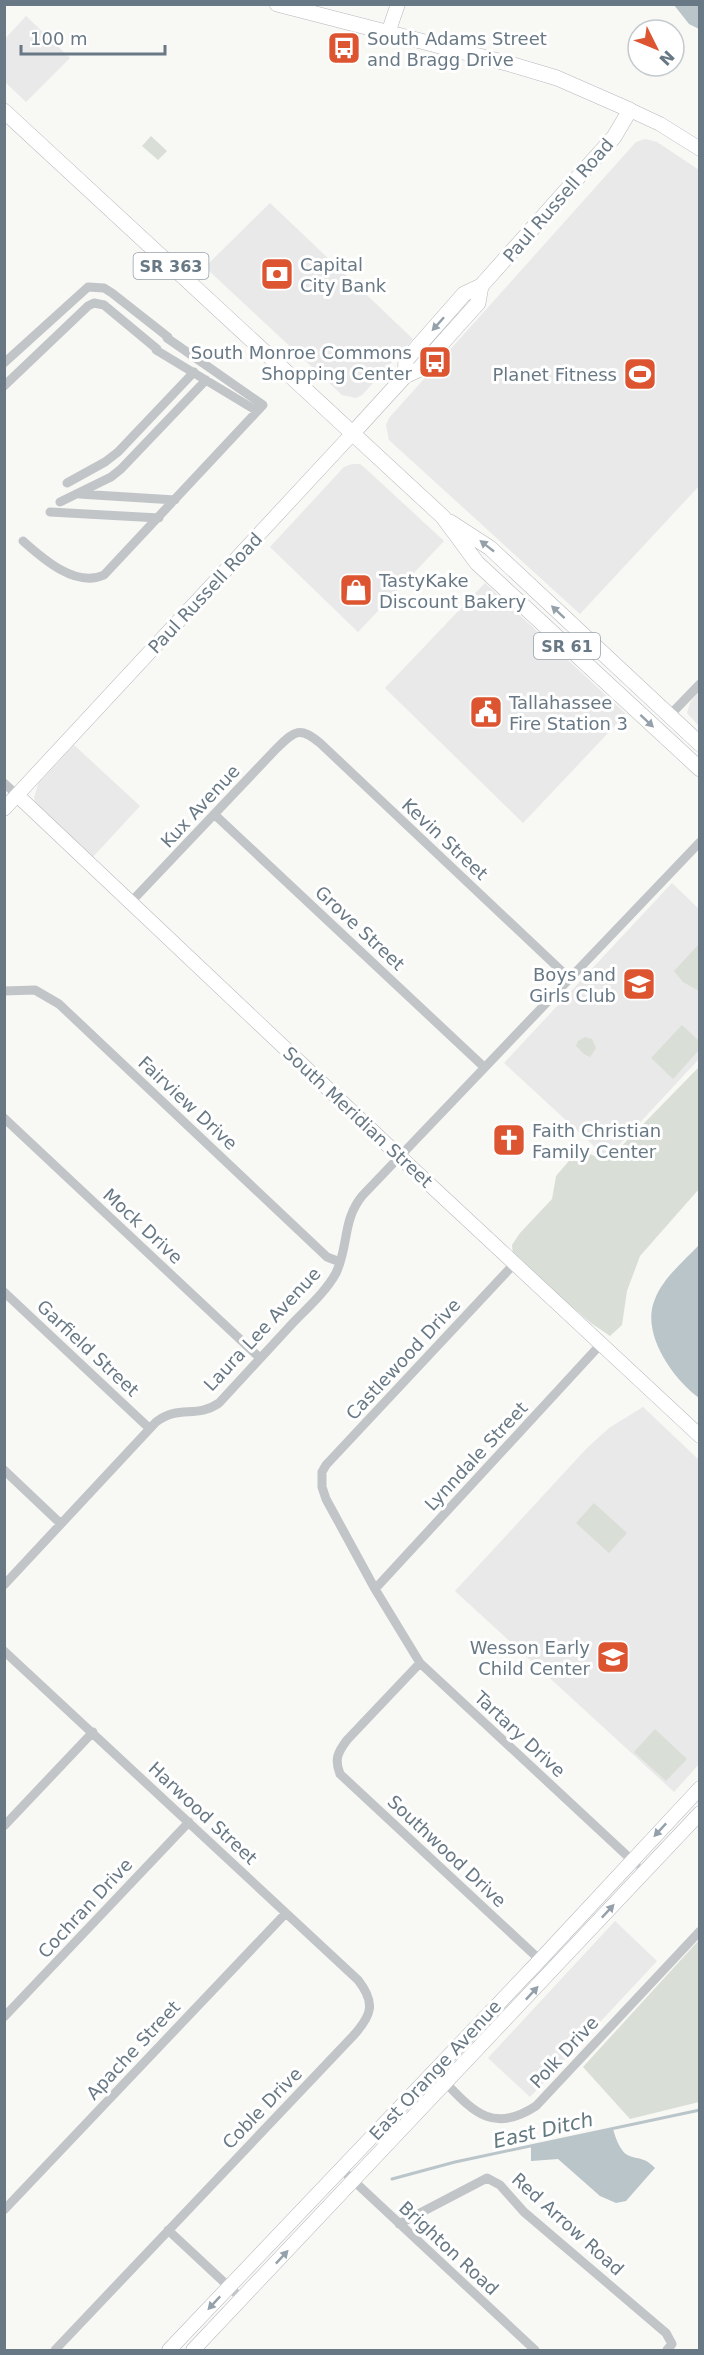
<svg xmlns="http://www.w3.org/2000/svg" width="704" height="2355" font-family="'DejaVu Sans',sans-serif">
<style>
.built{fill:#e8e9e8}
.green{fill:#d9ded6}
.water{fill:#bac5c9}
.lines{fill:none;stroke-linecap:round;stroke-linejoin:round}
.stream{stroke:#bac5c9;stroke-width:3}
.secondary-casing{stroke:#b3b9bd;stroke-width:15}
.primary-casing{stroke:#b4b9bc;stroke-width:16}
.street{stroke:#c1c5c8;stroke-width:9}
.secondary{stroke:#fff;stroke-width:14}
.primary{stroke:#fff;stroke-width:15}
.oneway{fill:#95a1aa}
.labels{text-anchor:middle;dominant-baseline:central;stroke-width:6;stroke-linejoin:round;paint-order:stroke}
.shield{fill:#fff;stroke:#95a1aa;stroke-width:1.5}
.shield-label{font-size:16px;font-weight:bold;fill:#687985}
.poi-label{font-size:18px;fill:#687985;stroke:#fff;text-anchor:start}
.street-label{font-size:18px;fill:#687985;stroke:#fff}
.water-label{font-size:20px;font-style:italic;fill:#637980;stroke:#fff}
</style>
<rect width="100%" height="100%" fill="#f8f8f5"/>
<!-- built -->
<path class="built" d="M26,16l44,42 -44,44 -21,-20 -1,-42z
M645,139l12,3 42,28v316l-119,128 -191,-174 -3,-15 3,-7 247,-276z
M270,203l143,136 -51,56 -6,3 -14,-3 -137,-128z
M352,464h8l5,4 79,73 -86,91 -88,-85 74,-80z
M485,583l141,131 -103,109 -138,-135z
M699,691l1,34 -1,1 -12,-13 3,-10z
M74,745l66,61 -49,53 -55,-55 -2,-6 4,-14z
M672,883l27,26v150l-92,99 -103,-95z
M643,1407l56,53v304l-25,28 -219,-201 132,-143 22,-20z
M615,1921l42,40 -127,136 -42,-39z"/>
<!-- green -->
<path class="green" d="M151,136l16,15 -9,9 -16,-14z
M699,944v47l-16,-9 -9,-11z
M682,1025l17,16v9l-26,29 -22,-21z
M585,1037l7,2 4,9 -6,9 -6,-3 -8,-8 2,-5z
M699,1067v122l-59,67 -13,35 -5,34 -12,11 -19,-13 -78,-67 -1,-11 8,-12 32,-34 4,-23 18,-21 11,-3 22,9z
M594,1503l33,30 -18,20 -33,-30z
M655,1729l32,30 -21,22 -32,-29z
M699,1940v162l-69,17 -47,-52z"/>
<!-- water -->
<path class="water" d="M674,5h25v24l-10,-5z
M699,1245v153c-26,-19 -59,-65 -44,-99 8,-21 29,-38 44,-54z
M613,2129c12,42 24,19 42,39l-29,33 -10,2 -16,-7 -42,-37 -27,2v-15z"/>
<g class="lines">
<!-- stream -->
<path class="stream" d="M392,2179l63,-17 245,-52"/>
<!-- secondary casing -->
<g class="secondary-casing">
<path id="secondary" d="M388,33l10,-29
M630,110l30,14 40,25
M17,795l382,361 301,280
M4,809l348,-375
M169,2350l371,-390 160,-172
M193,2350l507,-537"/>
</g>
<!-- primary casing -->
<g class="primary-casing">
<path id="primary" d="M277,4l233,60 47,14 73,32 -16,27 -133,149 -17,8 -58,66 -1,16
M4,111l439,406 34,46 223,206
M352,434l53,-58 13,-6 60,-67 3,-17
M450,522l40,26 210,196"/>
</g>
<!-- street -->
<path class="street" d="M156,350l101,61
M4,363l84,-76 16,1 8,5 56,44
M4,386l84,-80 6,-3 10,2 53,44
M67,483l38,-21 13,-10 76,-80
M79,494l96,6
M60,502l51,-25 10,-8 85,-89
M50,512l109,6
M23,541c20,18 53,47 81,34l159,-170 -96,-67
M669,716l31,-32
M4,783l13,12
M214,814l270,253
M130,903l147,-155c18,-17 22,-22 43,-5l249,235
M4,991l31,-1 24,14 268,253 13,5
M4,1118l256,240
M515,1263l-189,202 -4,7v15l4,12 49,90 45,74 216,201
M4,1292l145,136
M4,1470l57,54
M4,1585l152,-163c23,-18 40,-3 63,-19 24,-26 48,-52 72,-78 15,-16 34,-32 45,-52 13,-27 6,-52 26,-77l338,-354
M375,1589l225,-244
M4,1651l354,329c18,23 14,35 -5,56l-298,314
M420,1663l-73,77c-9,12 -13,19 -7,34l200,186
M4,1826l89,-94
M4,2017l185,-195
M434,2071c34,33 53,67 102,35l164,-175
M341,2169l194,181
M4,2210l282,-297
M399,2224l88,-46 13,7 24,27 142,121 6,11 -5,6
M168,2230l74,69"/>
<!-- secondary -->
<use href="#secondary" class="secondary"/>
<!-- primary -->
<use href="#primary" class="primary"/>
</g>
<!-- one-way arrows -->
<defs><path id="oneway-solid" d="M-6-.8H1V-3.2L6.5 0L1 3.2V.8H-6Z" transform="scale(1.5)"/></defs>
<g class="oneway">
<use href="#oneway-solid" transform="translate(438 324) rotate(132)"/>
<use href="#oneway-solid" transform="translate(487 546) rotate(-142)"/>
<use href="#oneway-solid" transform="translate(558 612) rotate(-137)"/>
<use href="#oneway-solid" transform="translate(647 721) rotate(43)"/>
<use href="#oneway-solid" transform="translate(660 1830) rotate(133)"/>
<use href="#oneway-solid" transform="translate(608 1911) rotate(-47)"/>
<use href="#oneway-solid" transform="translate(532 1993) rotate(-47)"/>
<use href="#oneway-solid" transform="translate(282 2257) rotate(-47)"/>
<use href="#oneway-solid" transform="translate(214 2303) rotate(133)"/>
</g>
<!-- icons -->
<defs>
<g id="bus-square" transform="scale(1.725)"><rect x="-9" y="-9" width="18" height="18" rx="4" fill="#dd5430" stroke="#fff"/><path d="M-5-6H5V4H4V6H2V4H-2V6H-4V4H-5ZM-3.5-4V0h7V-4ZM-3.5 1.2v1.5H-2V1.2ZM2 1.2v1.5H3.5V1.2Z" fill="#fff"/></g>
<g id="bank-square" transform="scale(1.725)"><rect x="-9" y="-9" width="18" height="18" rx="4" fill="#dd5430" stroke="#fff"/><path d="M-6-4H6V4H-6ZM0-2.3a2.3 2.3 0 1 0 0 4.6a2.3 2.3 0 1 0 0-4.6Z" fill="#fff"/></g>
<g id="stadium-square" transform="scale(1.725)"><rect x="-9" y="-9" width="18" height="18" rx="4" fill="#dd5430" stroke="#fff"/><path d="M0-5a6.5 5 0 1 0 0 10a6.5 5 0 1 0 0-10ZM-3.5-1.8h7v3.6h-7Z" fill="#fff"/></g>
<g id="shop-square" transform="scale(1.725)"><rect x="-9" y="-9" width="18" height="18" rx="4" fill="#dd5430" stroke="#fff"/><path d="M-5-2.5h2.3a2.7 3.5 0 0 1 5.4 0H5L5.5 6h-11ZM-1.5-2.5h3a1.5 2.3 0 0 0-3 0Z" fill="#fff"/></g>
<g id="civic-square" transform="scale(1.725)"><rect x="-9" y="-9" width="18" height="18" rx="4" fill="#dd5430" stroke="#fff"/><path d="M-.6-6.5H3V-4.5H.6V-3L4-1V1h2V6H-6V1h2V-1L-.6-3ZM-1.2 2.5V6h2.4V2.5Z" fill="#fff"/></g>
<g id="school-square" transform="scale(1.725)"><rect x="-9" y="-9" width="18" height="18" rx="4" fill="#dd5430" stroke="#fff"/><path d="M0-5L7-2L0 1L-7-2ZM-4 1L0 2.5L4 1V4Q0 6-4 4Z" fill="#fff"/></g>
<g id="church-square" transform="scale(1.725)"><rect x="-9" y="-9" width="18" height="18" rx="4" fill="#dd5430" stroke="#fff"/><path d="M-1.2-6h2.4v3.5h3.3v2.4h-3.3V6h-2.4V-.1h-3.3v-2.4h3.3Z" fill="#fff"/></g>
</defs>
<g fill-rule="evenodd">
<use href="#bus-square" x="344" y="48"/>
<use href="#bank-square" x="277" y="274"/>
<use href="#bus-square" x="435" y="362"/>
<use href="#stadium-square" x="640" y="374"/>
<use href="#shop-square" x="356" y="590"/>
<use href="#civic-square" x="486" y="712"/>
<use href="#school-square" x="639" y="984"/>
<use href="#church-square" x="509" y="1140"/>
<use href="#school-square" x="613" y="1657"/>
</g>
<g class="labels">
<!-- shield labels -->
<g class="shield">
<rect x="133.5" y="253" width="75" height="26" rx="4.5"/>
<rect x="534" y="633" width="66" height="26" rx="4.5"/>
</g>
<g class="shield-label">
<text x="171" y="266">SR 363</text>
<text x="567" y="646">SR 61</text>
</g>
<!-- poi labels -->
<g class="poi-label">
<text x="367" y="38">South Adams Street<tspan x="367" dy="21">and Bragg Drive</tspan></text>
<text x="300" y="264">Capital<tspan x="300" dy="21">City Bank</tspan></text>
<text x="412" y="352" text-anchor="end">South Monroe Commons<tspan x="412" dy="21">Shopping Center</tspan></text>
<text x="617" y="374" text-anchor="end">Planet Fitness</text>
<text x="379" y="580">TastyKake<tspan x="379" dy="21">Discount Bakery</tspan></text>
<text x="509" y="702">Tallahassee<tspan x="509" dy="21">Fire Station 3</tspan></text>
<text x="616" y="974" text-anchor="end">Boys and<tspan x="616" dy="21">Girls Club</tspan></text>
<text x="532" y="1130">Faith Christian<tspan x="532" dy="21">Family Center</tspan></text>
<text x="590" y="1647" text-anchor="end">Wesson Early<tspan x="590" dy="21">Child Center</tspan></text>
</g>
<!-- street labels -->
<g class="street-label">
<text transform="translate(558 200) rotate(-49)">Paul Russell Road</text>
<text transform="translate(205 593) rotate(-47)">Paul Russell Road</text>
<text transform="translate(200 806) rotate(-47)">Kux Avenue</text>
<text transform="translate(445 839) rotate(43)">Kevin Street</text>
<text transform="translate(360 928) rotate(43)">Grove Street</text>
<text transform="translate(188 1103) rotate(43)">Fairview Drive</text>
<text transform="translate(358 1117) rotate(43)">South Meridian Street</text>
<text transform="translate(143 1226) rotate(43)">Mock Drive</text>
<text transform="translate(262 1329) rotate(-47)">Laura Lee Avenue</text>
<text transform="translate(88 1348) rotate(43)">Garfield Street</text>
<text transform="translate(403 1359) rotate(-47)">Castlewood Drive</text>
<text transform="translate(476 1456) rotate(-47)">Lynndale Street</text>
<text transform="translate(520 1734) rotate(43)">Tartary Drive</text>
<text transform="translate(203 1813) rotate(43)">Harwood Street</text>
<text transform="translate(447 1851) rotate(43)">Southwood Drive</text>
<text transform="translate(85 1908) rotate(-47)">Cochran Drive</text>
<text transform="translate(133 2050) rotate(-47)">Apache Street</text>
<text transform="translate(564 2052) rotate(-47)">Polk Drive</text>
<text transform="translate(435 2070) rotate(-47)">East Orange Avenue</text>
<text transform="translate(262 2108) rotate(-46)">Coble Drive</text>
<text transform="translate(568 2224) rotate(42)">Red Arrow Road</text>
<text transform="translate(449 2248) rotate(43)">Brighton Road</text>
</g>
<!-- water labels -->
<g class="water-label">
<text transform="translate(543 2130) rotate(-13)">East Ditch</text>
</g>
</g>
<!-- border -->
<rect width="704" height="2355" fill="none" stroke="#687985" stroke-width="12"/>
<!-- north arrow -->
<g transform="translate(656 48) rotate(133)"><circle r="28" fill="#ffffff" stroke="#c3c9ce" stroke-width="1.5"/>
<path d="M0-4.5L10 22L0 15L-10 22Z" fill="#dd5430"/>
<text y="-9" font-size="16" font-weight="bold" text-anchor="middle" fill="#687985">N</text>
</g>
<!-- scale -->
<path d="M21 45v9h144v-9" fill="none" stroke="#687985" stroke-width="3"/>
<text x="30" y="45" font-size="18" fill="#687985" stroke="#ffffff" stroke-width="4.5" paint-order="stroke">100 m</text>
</svg>
